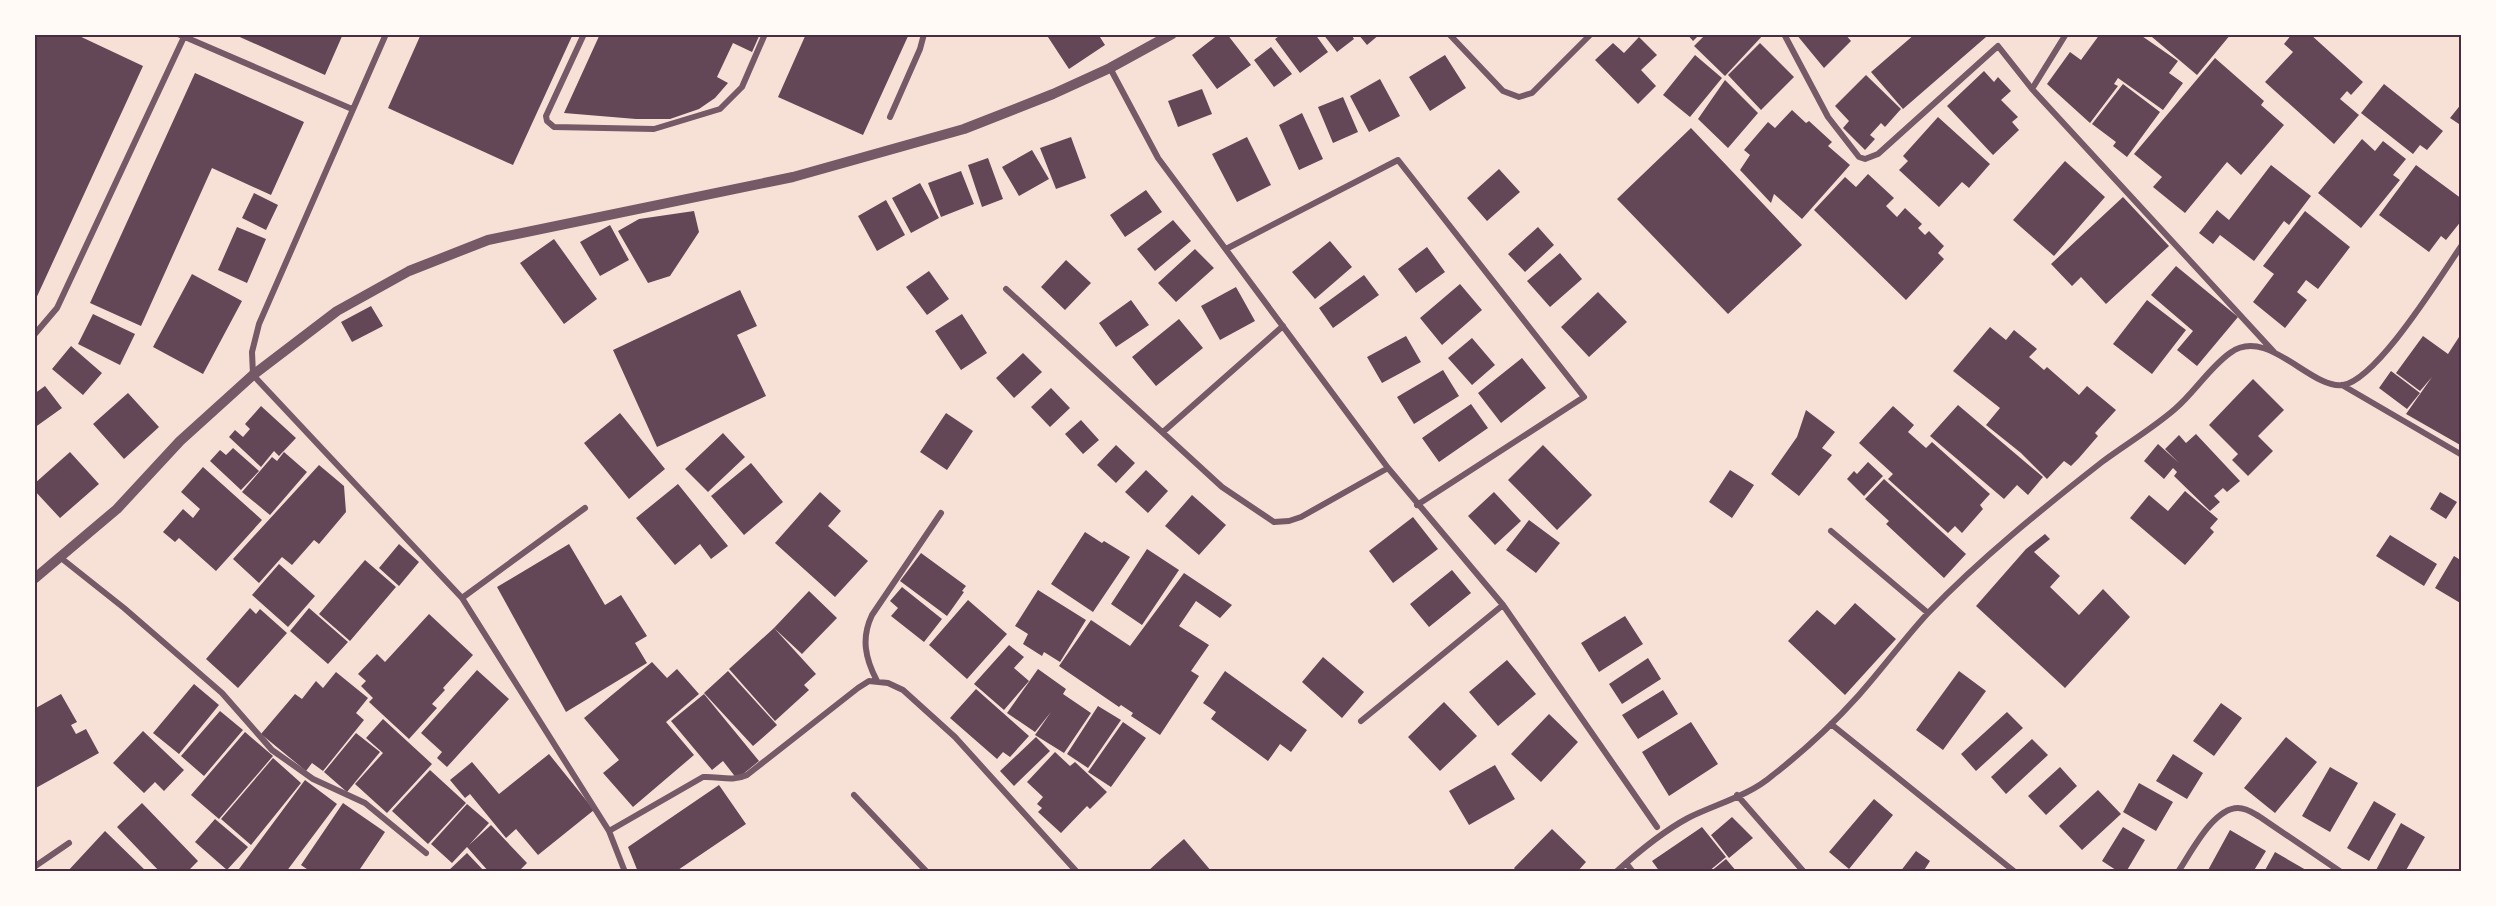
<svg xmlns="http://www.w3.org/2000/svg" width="2496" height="906" font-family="'Varela Round',sans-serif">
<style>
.building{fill:#644757}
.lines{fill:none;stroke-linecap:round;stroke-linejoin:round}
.minor{stroke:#755966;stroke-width:6}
.tertiary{stroke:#755966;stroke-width:10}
.neatline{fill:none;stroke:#4a2c40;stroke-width:2}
</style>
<rect width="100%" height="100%" fill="#f7e1d7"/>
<!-- building -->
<path class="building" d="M34,34h41l68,32 -109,237z
M233,34h110l-18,41z
M421,34h152l-60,131 -125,-57z
M600,34h160l-8,18 -19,-9 -16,34 11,6 -13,15 -16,11 -29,10h-34l-72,-6z
M806,34h103l-46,101 -85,-38z
M1046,34h52l7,11 -36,24z
M1219,34h8l24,31 -34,24 -25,-34z
M1282,34h33l13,18 -28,21 -25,-34z
M1323,34h28l3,5 -17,13z
M1358,34h22l-13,11z
M1687,34h13l-7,7z
M1706,34h58l-39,42 -31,-30z
M1796,34h49l6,7 -27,27z
M1915,34h68l3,3 -83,72 -32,-37z
M2100,34h39l39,27 -9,12 14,10 -20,27 -45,-32 -4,6 4,2 -28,37 -43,-39 23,-32 11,8z
M2154,34h77l-34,41 -45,-38z
M2292,34h18l53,48 -12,13 -4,-4 -7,8 19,16 -25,29 -69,-62 28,-30 -9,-8z
M1639,37l18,18 -16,15 15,16 -18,18 -43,-44 18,-17 11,10z
M1760,43l34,34 -33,33 -33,-35z
M1271,47l21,27 -18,13 -20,-27z
M1445,55l21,33 -36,23 -21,-34z
M1695,55l27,23 -32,39 -27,-22z
M2215,58l49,43 -3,4 23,20 -43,50 -14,-13 -42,51 -32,-26 9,-10 -28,-23z
M1984,71l10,11 4,-5 13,14 -10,9 17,17 -6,5 7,8 -26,25 -46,-49z
M195,73l109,49 -33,73 -59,-27 -71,158 -51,-23z
M1866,75l35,34 -16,18 -4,-4 -11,12 5,4 -10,11 -22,-22 6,-7 -14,-15z
M1380,79l20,37 -31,16 -19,-36z
M1725,80l33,33 -30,35 -30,-29z
M2123,84l37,28 -33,45 -14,-11 3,-4 -24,-18z
M2384,84l59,47 -16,19 -7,-5 -7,9 -52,-41z
M1202,89l10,25 -34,13 -10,-26z
M1343,97l15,35 -25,11 -15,-36z
M2462,103v23l-12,-8z
M1792,110l14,13 3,-2 23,21 -4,4 22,19 -48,54 -28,-25 -3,9 -31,-33 10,-15 -6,-5 24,-28 7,6z
M1302,113l21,46 -24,11 -20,-45z
M1938,117l52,47 -21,24 -7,-6 -23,25 -40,-37 9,-9 -5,-5z
M1691,128l111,117 -74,69 -111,-115z
M1071,137l15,41 -30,11 -16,-41z
M1247,137l24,48 -34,17 -25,-48z
M2362,139l13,12 8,-10 23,18 -13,16 7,5 -39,48 -43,-35z
M1032,150l17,29 -30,17 -17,-29z
M988,158l15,41 -21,8 -14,-42z
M2065,161l40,36 -51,59 -41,-36z
M2271,165l40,31 -22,29 -5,-4 -30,40 -34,-26 -7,9 -14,-11 18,-23 12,10z
M2416,165l46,34v21l-16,20 -5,-4 -12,16 -50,-37z
M1499,169l21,23 -33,29 -20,-23z
M961,171l13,33 -33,13 -13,-34z
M1868,174l26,24 -8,8 11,11 8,-9 17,16 -4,4 7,7 4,-4 15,15 -6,7 6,6 -38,41 -92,-90 31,-33 11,10z
M920,183l19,35 -28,15 -19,-35z
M1146,190l16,22 -37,25 -15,-22z
M254,193l24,12 -12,25 -24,-12z
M2123,197l46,49 -63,58 -25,-27 -9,9 -21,-22z
M886,200l19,35 -28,16 -19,-35z
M694,211l5,21 -29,44 -22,7 -30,-52 21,-12z
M2305,211l45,36 -32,42 -12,-9 -9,12 10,8 -22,28 -32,-26 21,-28 -11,-8z
M1173,220l18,21 -36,30 -18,-22z
M610,225l19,35 -29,16 -20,-34z
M237,227l29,12 -19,44 -29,-13z
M1538,227l16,18 -29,27 -17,-18z
M554,239l43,60 -33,25 -44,-61z
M1330,241l22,26 -37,32 -23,-27z
M1427,247l18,25 -29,21 -18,-24z
M1195,249l19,19 -38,34 -18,-19z
M1560,253l22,26 -32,28 -23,-26z
M1066,260l25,23 -26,27 -24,-23z
M2176,266l62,51 -41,49 -20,-16 16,-19 -42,-36z
M929,271l20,28 -22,16 -21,-28z
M192,274l50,27 -39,73 -50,-27z
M1364,275l15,20 -46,33 -14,-20z
M1460,284l22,26 -40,35 -22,-27z
M1236,287l19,34 -35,19 -19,-34z
M740,290l17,36 -20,9 29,61 -109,51 -44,-97z
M1598,292l29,30 -38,35 -28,-30z
M1131,300l18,25 -33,22 -17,-24z
M2147,300l39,30 -34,44 -39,-30z
M371,306l12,20 -31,16 -11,-20z
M93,314l42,20 -15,31 -42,-21z
M962,314l25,39 -26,17 -26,-39z
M1179,319l24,29 -47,38 -24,-29z
M1990,327l16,13 8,-10 23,19 -8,8 15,13 3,-3 32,28 8,-9 29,24 -21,23 3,3 -19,22 -8,8 -7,-5 -17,18 -26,-26 -35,-28 14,-17 -47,-37z
M1406,336l15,26 -39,21 -15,-26z
M2423,336l25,18 11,-17 3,2v107l-56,-32 26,-37 -12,14 -24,-18z
M1472,338l23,27 -23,20 -24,-27z
M71,346l31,27 -19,22 -31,-26z
M1023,353l19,19 -28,26 -18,-20z
M1522,358l24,30 -45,35 -23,-30z
M1443,370l16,26 -45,28 -17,-27z
M2391,371l29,22 -13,16 -28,-21z
M2253,379l31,31 -26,26 15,15 -25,25 -16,-16 6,-6 -29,-29z
M45,386l17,22 -28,20v-34z
M1051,388l19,20 -20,19 -19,-20z
M128,393l31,34 -35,32 -31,-35z
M1471,404l17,24 -49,34 -17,-24z
M1958,405l85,72 -15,18 -11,-10 -13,14 -74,-63z
M261,406l35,32 -17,18 -5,-5 -13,16 -32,-30 6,-7 8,7 7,-8 -5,-5z
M1893,406l21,19 -6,7 18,16 6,-6 58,52 -10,11 3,4 -21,24 -7,-7 -7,7 -60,-54 5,-5 -34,-31z
M1806,410l29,22 -13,16 10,7 -33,41 -28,-22 26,-37z
M620,413l45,56 -36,30 -45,-56z
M946,413l27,18 -26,39 -27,-18z
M1081,420l18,20 -16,14 -18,-20z
M723,433l22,24 -37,35 -23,-23z
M2196,434l44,47 -13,11 -4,-4 -9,8 6,6 -10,9 -36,-35 3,-4 -4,-4 -9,11 -20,-18 14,-17 21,19 -14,-14 14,-14 7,8z
M1116,445l19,18 -19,20 -19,-18z
M1543,445l49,50 -35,35 -49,-50z
M233,448l26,23 -18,19 -31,-29 10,-11 6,5z
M70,452l29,32 -39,34 -26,-28v-6z
M284,452l23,20 -37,43 -28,-23 30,-35 5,4z
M1868,462l15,14 -19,20 -17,-17 7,-8 3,3z
M751,463l32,39 -39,33 -33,-39z
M319,465l25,21 2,26 -27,32 -5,-4 -22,25 -10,-8 -23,26 -26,-24z
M203,467l59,53 -46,51 -37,-33 -4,4 -12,-10 20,-23 10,9 7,-9 -19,-17z
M1146,470l22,21 -20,22 -23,-21z
M1730,470l24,15 -22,33 -23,-16z
M1884,479l82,75 -22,24 -58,-54 3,-3 -24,-22z
M678,484l50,62 -17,13 -11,-15 -25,21 -39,-47z
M2185,491l33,28 -8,9 4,4 -29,33 -55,-47 19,-23 19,16z
M820,492l21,19 -13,15 40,35 -33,36 -60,-54z
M1494,492l27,29 -26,24 -27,-29z
M2440,492l17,10 -11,17 -16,-10z
M1192,495l34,30 -27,30 -34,-29z
M1413,517l25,32 -45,34 -24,-32z
M1529,520l31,23 -24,30 -30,-23z
M1085,532l17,11 2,-2 26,16 -37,55 -42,-28z
M2045,534l5,5 -16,13 26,24 -10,11 29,28 24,-26 27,28 -65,71 -89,-82 50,-57z
M2390,535l47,29 -13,22 -48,-30z
M399,544l20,18 -20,24 -20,-18z
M569,544l36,61 16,-10 26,41 -12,7 12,20 -81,49 -69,-125z
M1147,549l32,21 -37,55 -31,-21z
M921,553l45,33 -4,5 2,1 -17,24 -47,-35z
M2454,556l8,5v43l-27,-16z
M365,560l31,27 -46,54 -31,-27z
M279,564l36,32 -27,31 -36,-32z
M1452,570l19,23 -42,34 -19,-23z
M1184,573l48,32 -12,13 -24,-17 -17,25 30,19 -18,26 8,5 -39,59 -29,-19 2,-3 -12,-8 -2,2 -60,-41 32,-46 39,26z
M902,587l40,32 -18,23 -33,-26 7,-8 -8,-7z
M1038,590l48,30 -26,42 -16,-10 -2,4 -19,-12 5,-10 -13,-8z
M809,591l28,27 -35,36 -28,-26z
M968,600l39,34 -40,45 -38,-34z
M1855,603l41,36 -51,56 -57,-54 29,-31 18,15z
M250,608l6,6 4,-5 27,24 -49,55 -32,-29z
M309,608l39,34 -20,22 -38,-33z
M429,614l44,41 -30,33 2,2 -13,14 5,4 -28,31 -40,-37 4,-4 -12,-12 5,-5 -8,-7 19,-20 8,8z
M1625,616l18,28 -44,28 -18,-29z
M774,628l42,46 -12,11 5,5 -34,31 -46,-52z
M1009,645l15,12 -10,11 15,13 -25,29 -30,-26z
M1323,657l41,35 -22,26 -40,-36z
M1648,658l13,21 -39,25 -13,-20z
M1507,660l29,34 -38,32 -29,-34z
M652,662l15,16 10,-9 22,25 -33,28 28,33 -61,52 -30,-34 16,-13 -35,-42z
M1038,669l28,20 -3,5 28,19 -27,40 -29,-18 16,-23 -16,20 -28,-19z
M477,670l32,29 -62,68 -10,-9 5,-6 -21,-19z
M728,671l49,54 -24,21 -49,-53z
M1225,671l82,59 -16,22 -11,-8 -12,17 -57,-42 5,-7 -13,-9z
M1959,671l27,20 -43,59 -27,-20z
M336,672l32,26 -12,15 8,7 -41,51 -11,-8 -6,8 -45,-37 34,-40 7,5 14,-18 7,7z
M194,684l25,21 -40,49 -26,-21z
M976,689l53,47 -19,21 -7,-5 -6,7 -47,-41z
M1663,690l15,24 -40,25 -16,-24z
M61,694l16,28 -6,3 5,9 10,-5 13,24 -65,36v-80z
M704,694l55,67 -22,18 -14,-18 -11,9 -41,-49z
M1444,702l33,34 -37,35 -32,-34z
M2221,703l21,15 -28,38 -21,-15z
M1098,706l23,14 -33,48 -21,-14z
M220,711l23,19 -39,46 -23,-20z
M2007,712l16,16 -47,43 -15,-17z
M1549,714l29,28 -37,40 -30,-28z
M383,719l49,45 -45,49 -32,-29 28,-31 -17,-15z
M1123,722l23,16 -35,49 -23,-15z
M1691,722l27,42 -49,32 -27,-44z
M143,731l41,39 -20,21 -9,-9 -11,11 -31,-30z
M245,732l28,24 -54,63 -28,-24z
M356,733l24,19 -33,40 -23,-20z
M1036,737l14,14 -36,35 -14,-15z
M2286,737l31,25 -42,51 -31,-25z
M2032,739l16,16 -42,39 -15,-17z
M1055,752l15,14 5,-4 32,30 -17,17 -3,-3 -26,27 -23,-21 4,-4 -5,-4 6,-7 -16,-15z
M549,754l45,56 -56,45 -22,-26 -10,9 -36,-44 -5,4 -15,-18 22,-18 27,32z
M2173,754l30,19 -16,26 -31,-18z
M273,758l28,25 -50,62 -30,-26z
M1495,765l20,34 -46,26 -20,-34z
M2060,767l17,19 -31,29 -18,-19z
M2330,767l28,16 -28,49 -28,-16z
M430,770l36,33 -38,41 -36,-33z
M305,780l32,24 -51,68h-43l-4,-3z
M2139,783l34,19 -17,29 -33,-19z
M719,785l27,39 -71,48h-37l-10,-25z
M2098,790l23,24 -39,36 -23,-24z
M1874,799l19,16 -44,54 -20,-17z
M2374,801l22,13 -27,47 -22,-13z
M142,803l56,58 -11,11h-27l-43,-45z
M343,803l42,29 -27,40h-47l-10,-7z
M467,804l22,19 -20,22 22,-20 36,38 -9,9h-29l-22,-25 -15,16 -21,-19z
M1732,817l21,21 -24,20 -18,-23z
M215,819l33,28 -21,23 -32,-28z
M2401,823l24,14 -20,35h-30z
M1702,827l24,30 -18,15h-48l-8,-11z
M2123,827l22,13 -19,32h-7l-17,-11z
M1552,829l34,33 -9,10h-60l-3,-4z
M2230,830l36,21 -13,21h-46z
M105,831l42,41h-80z
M1184,839l28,33h-65l15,-14z
M1916,851l14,10 -7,11h-23z
M2275,852l31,18 -1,2h-41z
M467,853l18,19h-38z
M1726,859l11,13h-27z"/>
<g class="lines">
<!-- minor -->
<path class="minor" d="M178,34l174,75
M386,34l-127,290 -7,28 1,23 209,223 147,233 16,41
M584,34l-38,82 1,5 7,6 100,2 66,-20 22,-22 23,-53
M1449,34l54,57 16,6 13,-4 59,-59
M1784,34l44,83 31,40 6,2 13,-5 120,-108 34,43 242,263
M1110,68l48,90 230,310 115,137 154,222
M2032,89l34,-55
M890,117l30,-68 4,-15
M1226,249l172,-89 186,237 -167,108
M1006,289l216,198 52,35 15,-1 12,-4 87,-49
M34,335l23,-27 127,-271
M2342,385l120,70
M1163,432l120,-106
M1831,531l97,82
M61,558l63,50 98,85 50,57 41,29 52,24 61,50
M462,598l123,-90
M877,681c-12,-23 -16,-43 -5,-66l69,-102
M1361,721l142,-116
M1831,724l184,148
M854,795l73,77
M1737,795l67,77
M609,831l94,-54c16,-1 29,5 44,-2l111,-87 11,-7 19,2 15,7 52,47 122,135
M1626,863l7,9
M34,867l35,-24
M1616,872c22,-20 46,-40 72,-54 28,-14 61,-22 85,-43 31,-24 60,-51 86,-80 24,-27 45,-56 69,-82 53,-55 114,-104 174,-151 24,-18 50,-33 73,-53 20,-17 34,-41 55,-56 37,-28 81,37 113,32 35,-6 98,-110 119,-140
M2178,872c13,-19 35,-64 60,-64 9,0 15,5 22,9l81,55"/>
<!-- tertiary -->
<path class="tertiary" d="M34,579l83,-70 63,-68 73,-66 84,-64 72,-40 79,-31 305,-63 171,-48 89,-35 57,-26 62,-34"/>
</g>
<!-- border -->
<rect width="2496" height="906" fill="none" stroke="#fffaf5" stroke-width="72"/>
<rect x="36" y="36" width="2424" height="834" class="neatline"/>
</svg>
